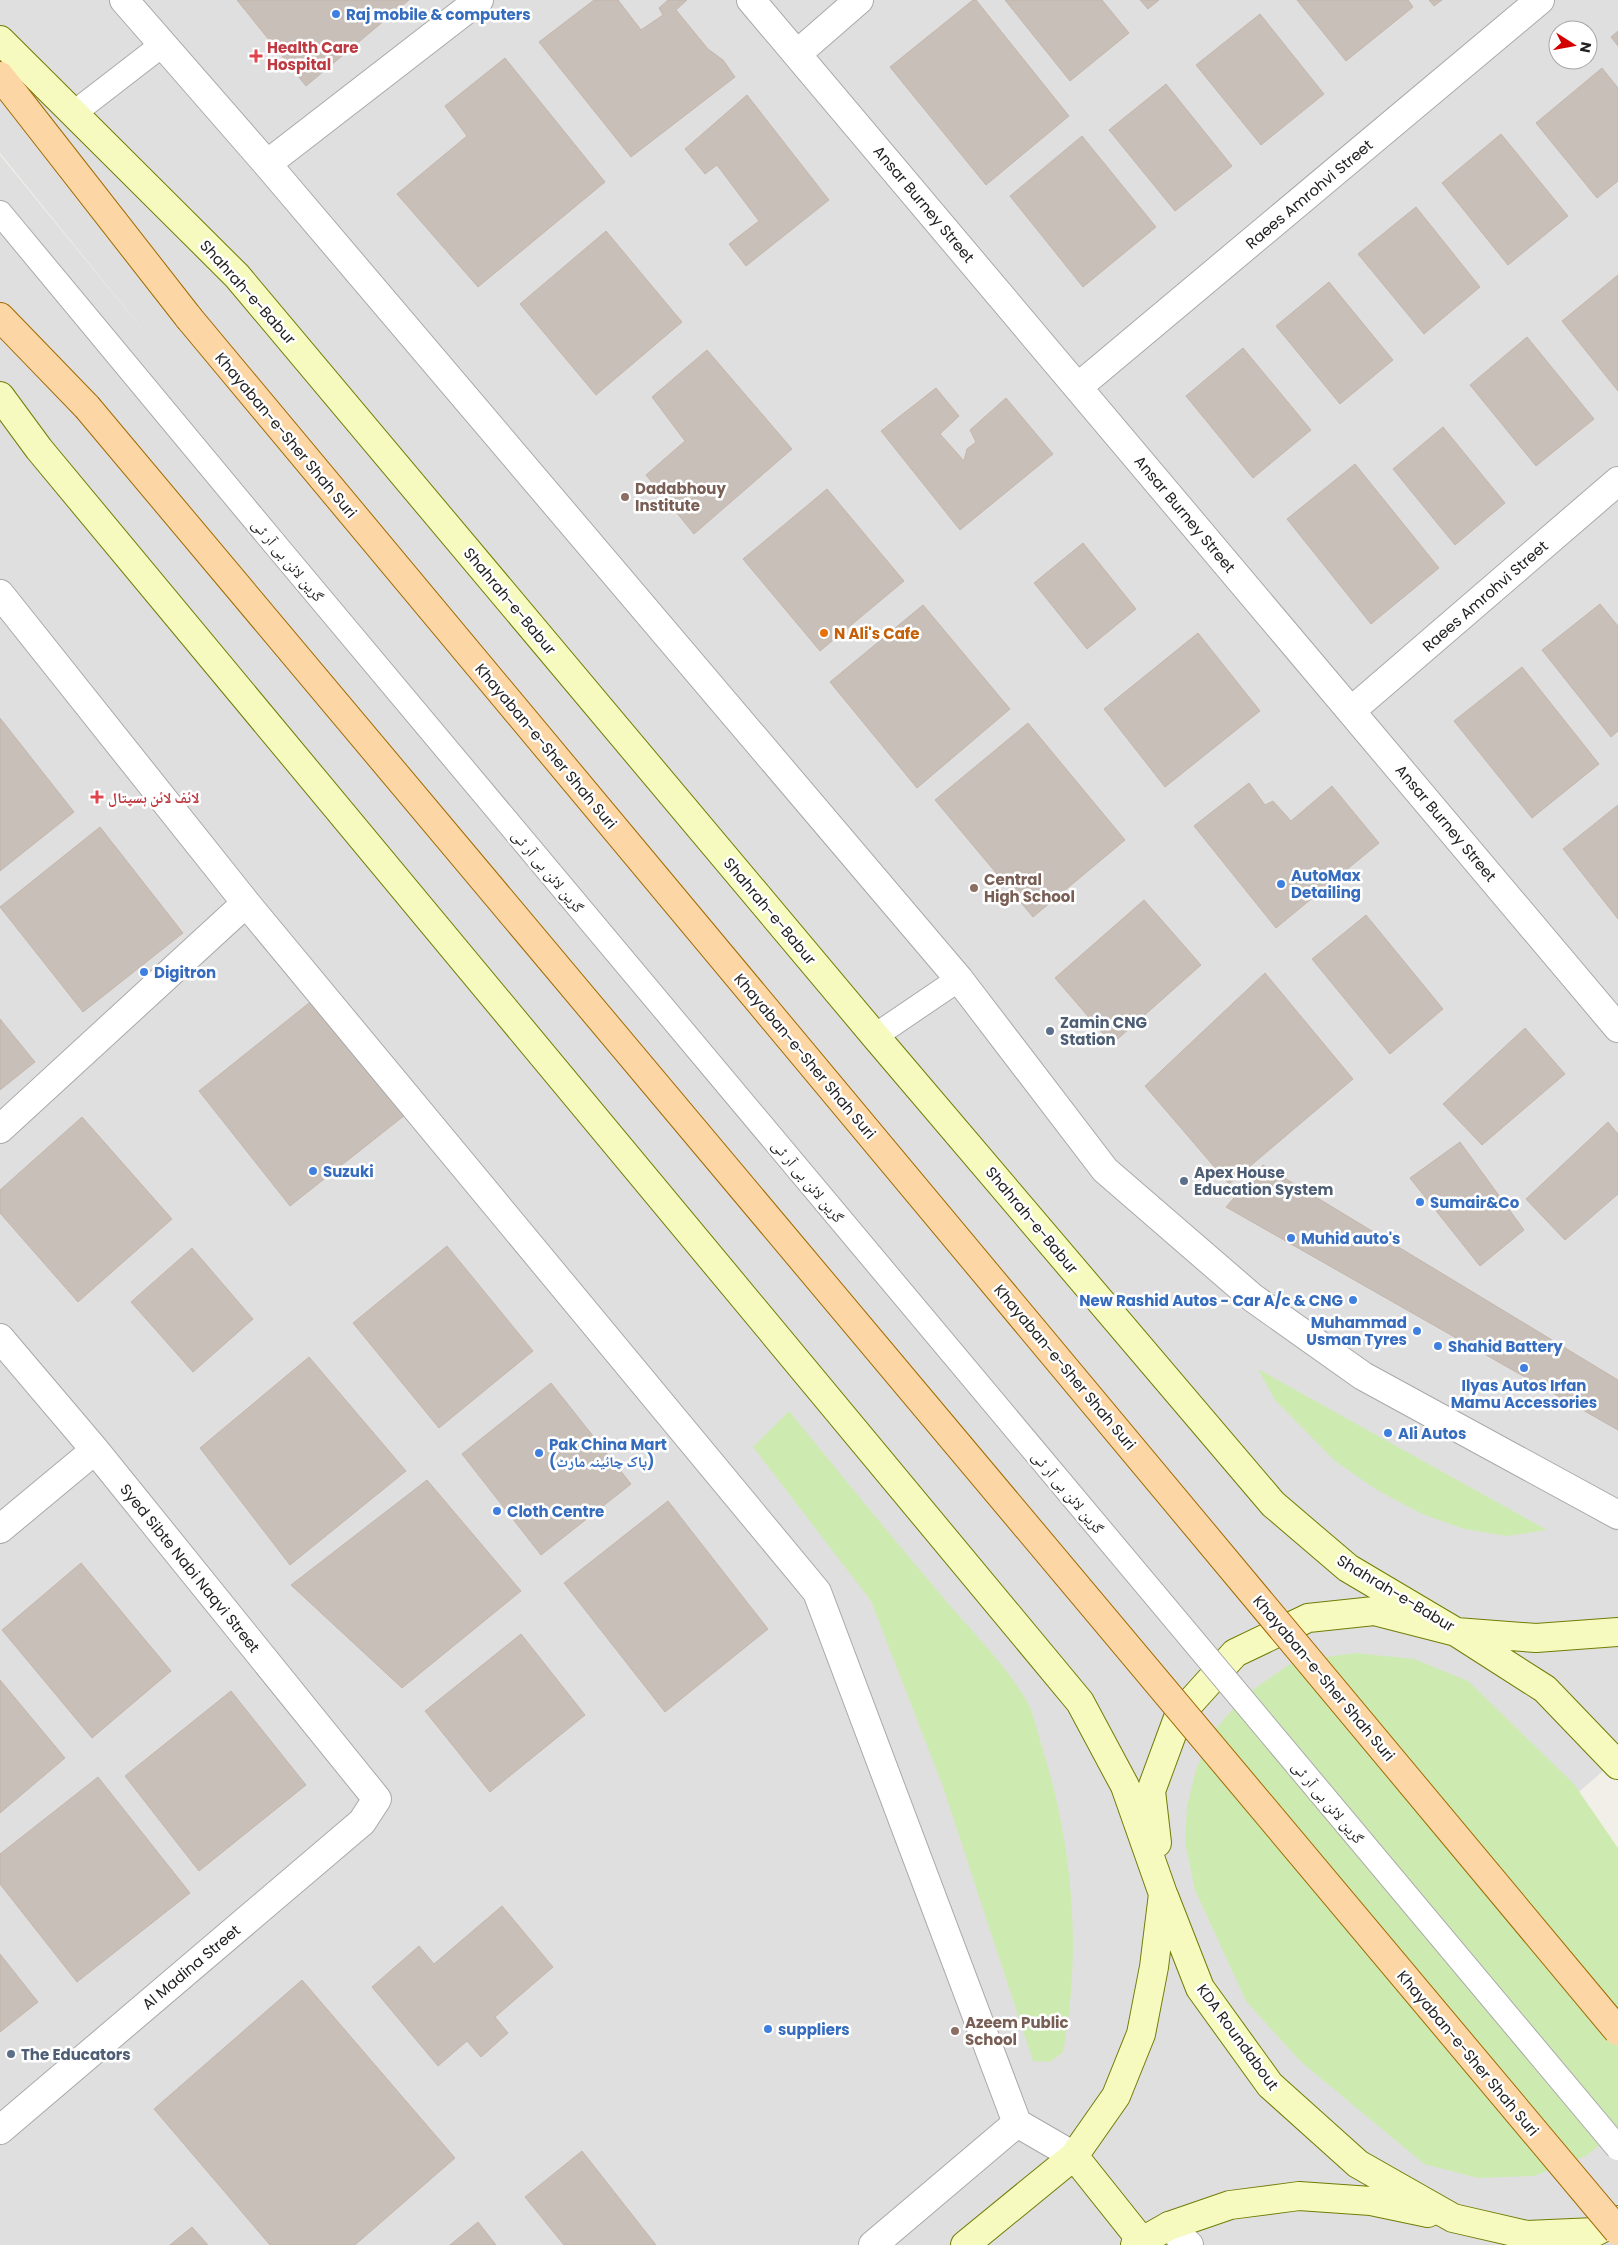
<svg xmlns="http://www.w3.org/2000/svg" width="1618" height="2245" font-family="Poppins,'Noto Naskh Arabic',sans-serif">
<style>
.residential{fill:#e0dfdf;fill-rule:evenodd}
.grass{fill:#cdebb0}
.building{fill:#c7bfb8;stroke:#c4b6ab}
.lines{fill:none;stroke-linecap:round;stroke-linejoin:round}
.lane-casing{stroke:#a9a9a9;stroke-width:26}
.street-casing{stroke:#a9a9a9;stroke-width:30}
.secondary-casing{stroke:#707d05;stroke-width:30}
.primary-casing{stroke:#a06b00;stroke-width:30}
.lane{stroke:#fff;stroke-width:24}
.street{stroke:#fff;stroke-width:28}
.secondary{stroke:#f7fabf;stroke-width:28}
.primary{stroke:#fcd6a4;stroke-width:28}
.lane-bridge-casing{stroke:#a9a9a9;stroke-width:26;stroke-linecap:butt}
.primary-bridge-casing{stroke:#a06b00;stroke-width:30;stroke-linecap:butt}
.lane-bridge{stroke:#fff;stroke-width:24}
.primary-bridge{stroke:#fcd6a4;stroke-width:28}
.shop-dot{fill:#3f7fe0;stroke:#fff;stroke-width:2}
.health-dot{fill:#e0444e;stroke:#fff;stroke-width:2}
.education-dot{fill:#8d6e63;stroke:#fff;stroke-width:2}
.food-dot{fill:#e8710a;stroke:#fff;stroke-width:2}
.service-dot{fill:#5c6f8a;stroke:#fff;stroke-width:2}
.labels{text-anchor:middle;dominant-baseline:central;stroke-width:5;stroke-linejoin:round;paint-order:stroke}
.shop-label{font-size:15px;font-weight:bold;fill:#366cbe;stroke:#fff;text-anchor:start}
.health-label{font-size:15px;font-weight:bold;fill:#be3a42;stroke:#fff;text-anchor:start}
.street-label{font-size:15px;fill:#222;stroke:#fff}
.education-label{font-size:15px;font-weight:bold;fill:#785e54;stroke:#fff;text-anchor:start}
.food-label{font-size:15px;font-weight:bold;fill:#c56008;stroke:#fff;text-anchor:start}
.service-label{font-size:15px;font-weight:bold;fill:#4e5e75;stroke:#fff;text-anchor:start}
</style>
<rect width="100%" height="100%" fill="#f2efe9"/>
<!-- residential -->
<path class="residential" d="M0,0h1618v1758l-183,159 183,243v85h-1618v-2090l164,201 -164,-203zM1558,30h30v30h-30z"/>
<!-- grass -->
<path class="grass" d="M1258,1369l289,161 -40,6 -43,-7 -42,-15 -45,-24 -42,-29 -60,-61z
M789,1411c50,61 100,123 152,184 29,35 64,68 87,108 7,14 10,32 15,47 30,97 39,202 20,302l-13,10 -17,-1 -90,-274 -72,-186 -118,-154z
M1355,1653l59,6 54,22 106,103 44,64v283l-32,25 -52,20 -56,2 -54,-14 -124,-103 -54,-60 -51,-111 -10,-48 2,-36 9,-36 16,-37 33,-38 48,-33z"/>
<!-- building -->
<path class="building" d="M237,0h172l-103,86z
M594,0h24l23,30 22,-15 -4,-7 9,-8h19l-11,10 32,39 15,11 12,17 -104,80 -92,-115z
M973,0h3l93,116 -83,69 -96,-118z
M1005,0h97l27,33 -59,48z
M1140,0h19l-11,9z
M1297,0h111l5,7 -67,54z
M1429,0h13l-8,6z
M1260,14l64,80 -63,51 -65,-80z
M1618,31v15l-7,-9z
M505,58l100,124 -127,105 -81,-93 70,-58 -22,-30z
M1602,68l16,20v93l-21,17 -61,-75z
M1166,84l66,82 -57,45 -66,-81z
M747,95l82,105 -83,66 -17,-22 30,-23 -42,-56 -12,9 -20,-25z
M1501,134l67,82 -60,49 -66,-82z
M1082,136l74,91 -73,60 -73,-91z
M1416,207l64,80 -56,47 -66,-80z
M606,231l76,91 -86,73 -76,-91z
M1618,275v116l-56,-70z
M1329,282l64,78 -53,44 -64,-78z
M1527,337l67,82 -58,47 -66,-81z
M1243,348l68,82 -58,48 -67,-82z
M707,350l85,99 -98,85 -48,-59 39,-34 -33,-44z
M936,388l23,28 -19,18 24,27 3,-12 9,-7 -6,-12 36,-32 47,56 -93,76 -79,-99z
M1443,427l62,76 -50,42 -62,-76z
M1355,464l84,104 -68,56 -84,-105z
M827,489l77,92 -84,70 -77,-92z
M1083,543l53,66 -49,40 -53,-66z
M1600,604l18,22v105l-7,6 -69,-87z
M923,605l87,104 -93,79 -87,-106z
M1198,633l62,78 -95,76 -61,-78z
M1522,667l77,97 -67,54 -78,-97z
M0,718l74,94 -74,59z
M1028,723l97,117 -92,77 -98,-117z
M1249,783l16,22 8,-4 18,20 41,-35 47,57 -103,85 -82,-102z
M1618,805v114l-55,-70z
M100,827l83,106 -100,79 -83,-105z
M1144,900l57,65 -89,79 -57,-66z
M1366,915l77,94 -53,45 -78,-95z
M1265,973l88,106 -124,105 -84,-98z
M314,999l91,116 -115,91 -91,-115z
M0,1019l35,43 -35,28z
M1525,1028l40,46 -83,71 -39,-41z
M82,1117l90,102 -94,83 -78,-89v-23z
M1608,1122l10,12v60l-53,46 -39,-41z
M1460,1142l64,88 -44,36 -70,-88z
M1263,1165l355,215v50l-392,-223z
M447,1246l86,105 -94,77 -86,-105z
M192,1248l61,71 -60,53 -62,-70z
M309,1357l97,114 -116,94 -90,-117z
M551,1383l80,101 -90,71 -79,-101z
M427,1480l94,111 -119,97 -111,-103z
M668,1501l100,128 -103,83 -101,-129z
M81,1563l90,108 -79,67 -90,-108z
M521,1634l64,81 -95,77 -65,-81z
M0,1680l65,78 -65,55z
M231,1691l75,94 -107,86 -74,-95z
M98,1777l92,116 -113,89 -77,-98v-30z
M502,1906l51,61 -58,50 13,16 -27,24 -14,-16 -29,25 -66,-79 47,-41 15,18z
M0,1954l38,48 -38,30z
M302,1980l153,178 -100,87h-85l-116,-136z
M582,2151l74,94h-92l-39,-48z
M478,2222l18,23h-46z
M192,2227l16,18h-38z"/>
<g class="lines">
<!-- lane casing -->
<g class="lane-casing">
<path id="lane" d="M74,113l88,-68
M0,213l274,330
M875,1036l84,-57"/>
</g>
<!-- street casing -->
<g class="street-casing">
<path id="street" d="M124,0l143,164 692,815 146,191 148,128 110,78 255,139
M751,0l867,1028
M797,54l62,-54
M267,164l212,-164
M1078,387l462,-387
M0,594l246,309 571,689 200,531
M1351,711l267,-230
M0,1129l246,-226
M0,1338l95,112 282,349 -15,23 -362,308
M0,1529l95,-79
M1169,2226l20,19
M873,2245l144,-122 57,33"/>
</g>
<!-- secondary casing -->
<g class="secondary-casing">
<path id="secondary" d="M0,40l237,236 638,760 398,468 75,64 108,64 80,6 82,-6
M0,396l39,53 1041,1253 45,84 38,108 -9,73 -13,67 -25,62 -42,60 -109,89
M1157,1843l-6,-52 28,-76 56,-62 73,-35 66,-7 82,21 89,57 73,76
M1164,1896l36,92 70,97 88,79 95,54 74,17 68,-3 23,-12
M1074,2156l67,84
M1135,2245l34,-19 61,-21 69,-9 72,5 57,12"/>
</g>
<!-- primary casing -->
<g class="primary-casing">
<path id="primary" d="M0,76l189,242
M0,317l87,90"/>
</g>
<!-- lane -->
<use href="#lane" class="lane"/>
<!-- street -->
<use href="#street" class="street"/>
<!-- secondary -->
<use href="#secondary" class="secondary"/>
<!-- primary -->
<use href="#primary" class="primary"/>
<!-- lane-bridge casing -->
<g class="lane-bridge-casing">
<path id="lane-bridge" d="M274,543l1344,1605"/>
</g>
<!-- primary-bridge casing -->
<g class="primary-bridge-casing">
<path id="primary-bridge" d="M189,318l1429,1713
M87,407l1531,1824"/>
</g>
<!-- lane-bridge -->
<use href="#lane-bridge" class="lane-bridge"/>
<!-- primary-bridge -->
<use href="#primary-bridge" class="primary-bridge"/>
</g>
<!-- markers -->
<g class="shop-dot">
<circle cx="336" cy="14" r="5"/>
<circle cx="1281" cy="884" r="5"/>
<circle cx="144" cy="972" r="5"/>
<circle cx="313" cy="1171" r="5"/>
<circle cx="1420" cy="1202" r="5"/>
<circle cx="1291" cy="1238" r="5"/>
<circle cx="1353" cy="1300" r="5"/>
<circle cx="1417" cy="1331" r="5"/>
<circle cx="1438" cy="1346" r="5"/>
<circle cx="1524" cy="1368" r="5"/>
<circle cx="1388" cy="1433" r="5"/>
<circle cx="539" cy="1453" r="5"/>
<circle cx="497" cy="1511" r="5"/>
<circle cx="768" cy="2029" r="5"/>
</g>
<g class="health-dot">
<path d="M253.5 48.5h5v5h5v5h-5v5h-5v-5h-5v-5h5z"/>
<path d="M94.5 789.5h5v5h5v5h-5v5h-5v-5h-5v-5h5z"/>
</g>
<g class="education-dot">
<circle cx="625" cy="497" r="5"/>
<circle cx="974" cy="888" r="5"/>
<circle cx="955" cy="2031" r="5"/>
</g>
<circle class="food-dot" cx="824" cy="633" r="5"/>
<g class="service-dot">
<circle cx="1050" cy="1031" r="5"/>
<circle cx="1184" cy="1181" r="5"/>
<circle cx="11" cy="2054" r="5"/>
</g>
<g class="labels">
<!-- shop labels -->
<g class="shop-label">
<text x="346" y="14">Raj mobile &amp; computers</text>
<text x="1291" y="875">AutoMax<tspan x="1291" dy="17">Detailing</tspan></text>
<text x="154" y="972">Digitron</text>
<text x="323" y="1171">Suzuki</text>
<text x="1430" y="1202">Sumair&amp;Co</text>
<text x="1301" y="1238">Muhid auto's</text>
<text x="1343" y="1300" text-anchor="end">New Rashid Autos - Car A/c &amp; CNG</text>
<text x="1407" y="1322" text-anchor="end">Muhammad<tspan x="1407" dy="17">Usman Tyres</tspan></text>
<text x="1448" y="1346">Shahid Battery</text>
<text x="1524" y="1385" text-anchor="middle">Ilyas Autos Irfan<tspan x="1524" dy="17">Mamu Accessories</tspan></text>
<text x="1398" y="1433">Ali Autos</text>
<text x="549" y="1444">Pak China Mart<tspan x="549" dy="17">(پاک چائینہ مارٹ)</tspan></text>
<text x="507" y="1511">Cloth Centre</text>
<text x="778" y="2029">suppliers</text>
</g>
<!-- health labels -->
<g class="health-label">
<text x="267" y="47">Health Care<tspan x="267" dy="17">Hospital</tspan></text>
<text x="108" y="797">لائف لائن ہسپتال</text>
</g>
<!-- street labels -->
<g class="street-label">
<text transform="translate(1309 194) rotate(-40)">Raees Amrohvi Street</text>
<text transform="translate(924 204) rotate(50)">Ansar Burney Street</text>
<text transform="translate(248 292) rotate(48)">Shahrah-e-Babur</text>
<text transform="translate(286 435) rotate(50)">Khayaban-e-Sher Shah Suri</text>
<text transform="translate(1185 514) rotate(50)">Ansar Burney Street</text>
<text transform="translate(288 560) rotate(50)">گرین لائن بی آر ٹی</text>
<text transform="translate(1485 596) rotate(-41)">Raees Amrohvi Street</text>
<text transform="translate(510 601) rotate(50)">Shahrah-e-Babur</text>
<text transform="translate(546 746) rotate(50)">Khayaban-e-Sher Shah Suri</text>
<text transform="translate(1446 823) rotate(50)">Ansar Burney Street</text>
<text transform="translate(548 871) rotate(50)">گرین لائن بی آر ٹی</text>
<text transform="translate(770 911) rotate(50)">Shahrah-e-Babur</text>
<text transform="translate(805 1056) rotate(50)">Khayaban-e-Sher Shah Suri</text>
<text transform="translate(808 1181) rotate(50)">گرین لائن بی آر ٹی</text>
<text transform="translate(1032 1220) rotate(50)">Shahrah-e-Babur</text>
<text transform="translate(1065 1367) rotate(50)">Khayaban-e-Sher Shah Suri</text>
<text transform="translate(1068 1492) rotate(50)">گرین لائن بی آر ٹی</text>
<text transform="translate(190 1568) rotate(51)">Syed Sibte Nabi Naqvi Street</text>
<text transform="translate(1396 1593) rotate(31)">Shahrah-e-Babur</text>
<text transform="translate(1324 1678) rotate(50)">Khayaban-e-Sher Shah Suri</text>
<text transform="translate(1328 1802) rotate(50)">گرین لائن بی آر ٹی</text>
<text transform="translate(191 1967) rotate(-40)">Al Madina Street</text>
<text transform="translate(1238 2037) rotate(54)">KDA Roundabout</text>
<text transform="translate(1468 2053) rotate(50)">Khayaban-e-Sher Shah Suri</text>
</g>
<!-- education labels -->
<g class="education-label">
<text x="635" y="488">Dadabhouy<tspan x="635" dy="17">Institute</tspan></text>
<text x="984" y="879">Central<tspan x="984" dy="17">High School</tspan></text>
<text x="965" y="2022">Azeem Public<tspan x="965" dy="17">School</tspan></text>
</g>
<!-- food labels -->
<g class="food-label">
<text x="834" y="633">N Ali's Cafe</text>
</g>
<!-- service labels -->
<g class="service-label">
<text x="1060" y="1022">Zamin CNG<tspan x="1060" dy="17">Station</tspan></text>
<text x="1194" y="1172">Apex House<tspan x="1194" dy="17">Education System</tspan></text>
<text x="21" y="2054">The Educators</text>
</g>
</g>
<!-- north arrow -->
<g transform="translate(1573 45) rotate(101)"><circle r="24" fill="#ffffff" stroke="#a7a7a7"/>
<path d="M0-4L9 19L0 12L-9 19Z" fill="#d40000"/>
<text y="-8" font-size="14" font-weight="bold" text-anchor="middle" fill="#222222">N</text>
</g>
</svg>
